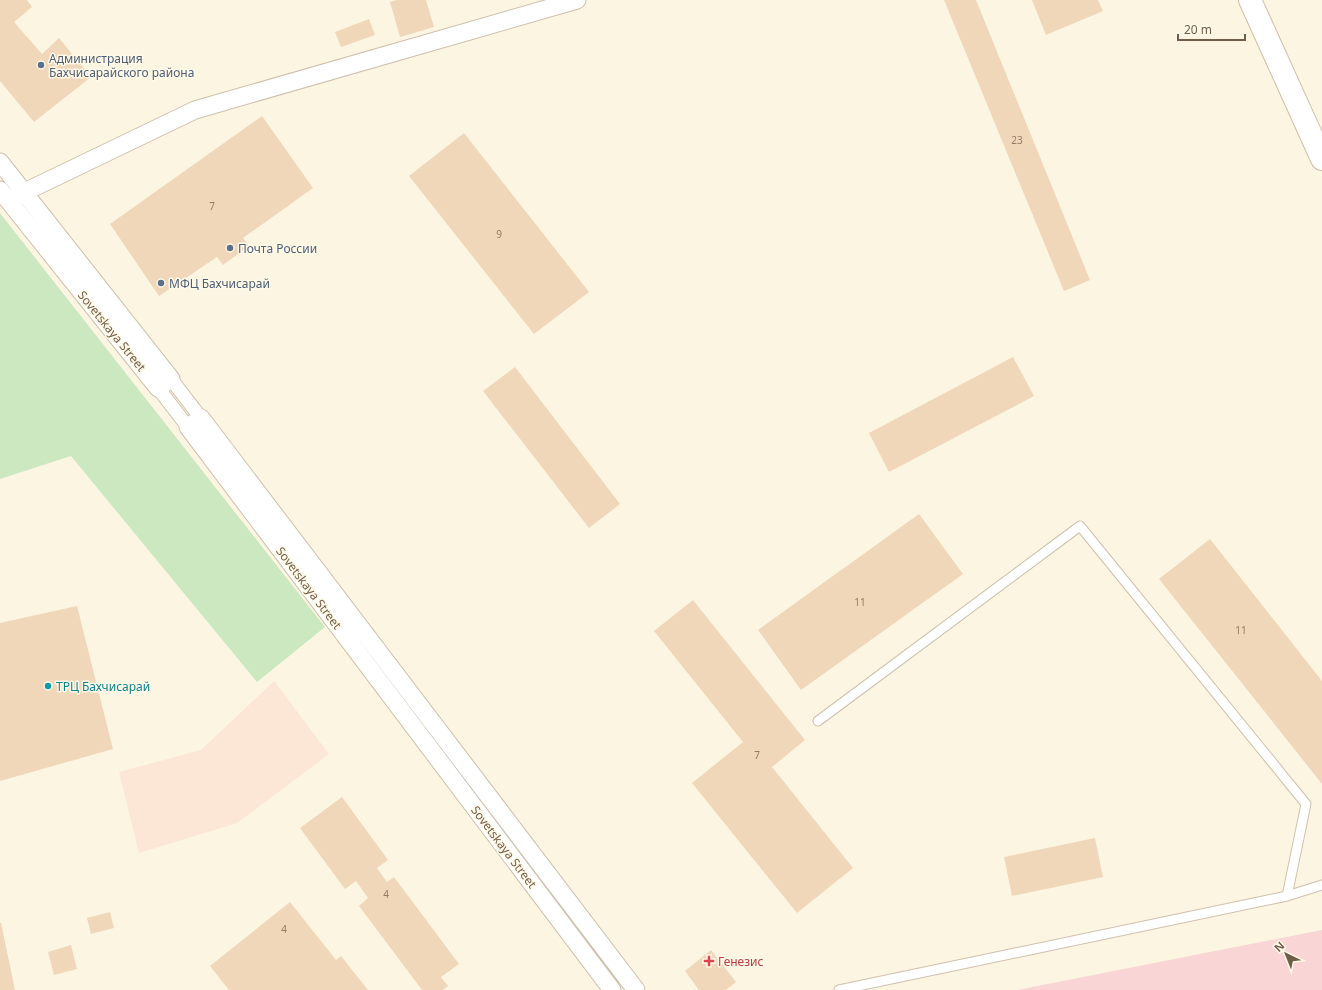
<svg xmlns="http://www.w3.org/2000/svg" width="1322" height="990" font-family="'Noto Sans',sans-serif">
<style>
.commercial{fill:#fce6d5}
.medical{fill:#f9d6d5}
.green{fill:#cce8c1}
.building{fill:#f0d7ba}
.lines{fill:none;stroke-linecap:round;stroke-linejoin:round}
.service-casing{stroke:#cec0ac;stroke-width:11}
.pedestrian-casing{stroke:#cec0ac;stroke-width:15}
.minor-casing{stroke:#cec0ac;stroke-width:19}
.secondary-casing{stroke:#cfbea7;stroke-width:24}
.service{stroke:#fff;stroke-width:9}
.pedestrian{stroke:#fff;stroke-width:13}
.minor{stroke:#fff;stroke-width:17}
.secondary{stroke:#fff;stroke-width:22}
.service-dot{fill:#5c6f8a;stroke:#fff9e8;stroke-width:1.5}
.culture-dot{fill:#0f9aa8;stroke:#fff9e8;stroke-width:1.5}
.health-dot{fill:#e0444e;stroke:#fff9e8;stroke-width:1.5}
.labels{text-anchor:middle;dominant-baseline:central;stroke-width:3;stroke-linejoin:round;paint-order:stroke}
.number-label{font-size:10px;fill:#927c65}
.service-label{font-size:12px;fill:#4e5e75;stroke:#fff9e8;text-anchor:start}
.street-label{font-size:12px;fill:#725d49;stroke:#fff9e8}
.culture-label{font-size:12px;fill:#0d838f;stroke:#fff9e8;text-anchor:start}
.health-label{font-size:12px;fill:#be3a42;stroke:#fff9e8;text-anchor:start}
</style>
<rect width="100%" height="100%" fill="#fcf5e2"/>
<!-- commercial -->
<path class="commercial" d="M274,681l55,73 -92,69 -98,30 -20,-81 82,-22z"/>
<!-- medical -->
<path class="medical" d="M1322,930v60h-305z"/>
<!-- green -->
<path class="green" d="M0,213l325,414 -68,55 -186,-226 -71,23z"/>
<!-- building -->
<path class="building" d="M0,0h27l5,7 -18,15 28,32 17,-16 32,39 -57,45 -34,-41z
M397,0h29l8,27 -34,10 -10,-35z
M944,0h32l114,280 -26,11z
M1032,0h66l5,11 -57,24z
M369,19l6,16 -34,12 -6,-15z
M262,116l51,72 -70,50 6,8 -26,19 -6,-8 -58,39 -49,-72z
M464,133l125,159 -55,42 -125,-158z
M1013,357l21,39 -145,76 -20,-39z
M515,367l105,137 -31,24 -106,-137z
M919,514l44,60 -162,116 -43,-60z
M1210,539l112,142v103l-163,-205z
M693,600l112,140 -33,27 81,101 -56,45 -105,-130 51,-41 -89,-111z
M77,606l36,143 -113,32v-158z
M342,797l46,63 -11,8 10,14 7,-5 65,87 -18,13 7,9 -5,4h-21l-63,-84 9,-8 -12,-17 -11,8 -45,-61z
M1095,838l8,39 -91,19 -8,-39z
M290,902l46,58 5,-4 27,34h-139l-19,-24z
M110,912l4,16 -23,6 -4,-16z
M0,923h1l14,67h-15z
M71,945l6,24 -23,6 -6,-23z
M711,950l25,32 -10,8h-27l-14,-19z"/>
<g class="lines">
<!-- service casing -->
<g class="service-casing">
<path id="service" d="M818,721l262,-195 226,278 -19,92
M839,990l448,-94 35,-11"/>
</g>
<!-- pedestrian casing -->
<g class="pedestrian-casing">
<path id="pedestrian" d="M171,379l30,39
M158,388l30,39"/>
</g>
<!-- minor casing -->
<g class="minor-casing">
<path id="minor" d="M0,162l171,217 -13,9 -158,-198
M8,200l187,-90 382,-110
M612,990l-424,-563 13,-9 435,572"/>
</g>
<!-- secondary casing -->
<g class="secondary-casing">
<path id="secondary" d="M1250,0l72,159"/>
</g>
<!-- service -->
<use href="#service" class="service"/>
<!-- pedestrian -->
<use href="#pedestrian" class="pedestrian"/>
<!-- minor -->
<use href="#minor" class="minor"/>
<!-- secondary -->
<use href="#secondary" class="secondary"/>
</g>
<!-- markers -->
<g class="service-dot">
<circle cx="41" cy="65" r="4"/>
<circle cx="230" cy="248" r="4"/>
<circle cx="161" cy="283" r="4"/>
</g>
<circle class="culture-dot" cx="48" cy="686" r="4"/>
<path class="health-dot" d="M707 955h4v4h4v4h-4v4h-4v-4h-4v-4h4z"/>
<g class="labels">
<!-- number labels -->
<g class="number-label">
<text x="1017" y="140">23</text>
<text x="212" y="206">7</text>
<text x="499" y="234">9</text>
<text x="860" y="602">11</text>
<text x="1241" y="630">11</text>
<text x="757" y="755">7</text>
<text x="386" y="894">4</text>
<text x="284" y="929">4</text>
</g>
<!-- service labels -->
<g class="service-label">
<text x="49" y="58">Администрация<tspan x="49" dy="14">Бахчисарайского района</tspan></text>
<text x="238" y="248">Почта России</text>
<text x="169" y="283">МФЦ Бахчисарай</text>
</g>
<!-- street labels -->
<g class="street-label">
<text transform="translate(112 331) rotate(51)">Sovetskaya Street</text>
<text transform="translate(309 588) rotate(53)">Sovetskaya Street</text>
<text transform="translate(504 847) rotate(53)">Sovetskaya Street</text>
</g>
<!-- culture labels -->
<g class="culture-label">
<text x="56" y="686">ТРЦ Бахчисарай</text>
</g>
<!-- health labels -->
<g class="health-label">
<text x="718" y="961">Генезис</text>
</g>
</g>
<!-- north arrow -->
<g transform="translate(1286 954) rotate(317)" stroke="#fff9e8" stroke-width="3" paint-order="stroke">
<path d="M0-3L7 15L0 10L-7 15Z" fill="#725d49"/>
<text y="-6" font-size="11" font-weight="bold" text-anchor="middle" fill="#725d49">N</text>
</g>
<!-- scale -->
<path d="M1178 34v6h67v-6" fill="none" stroke="#725d49" stroke-width="2"/>
<text x="1184" y="34" font-size="12" fill="#725d49" stroke="#fff9e8" stroke-width="3" paint-order="stroke">20 m</text>
</svg>
